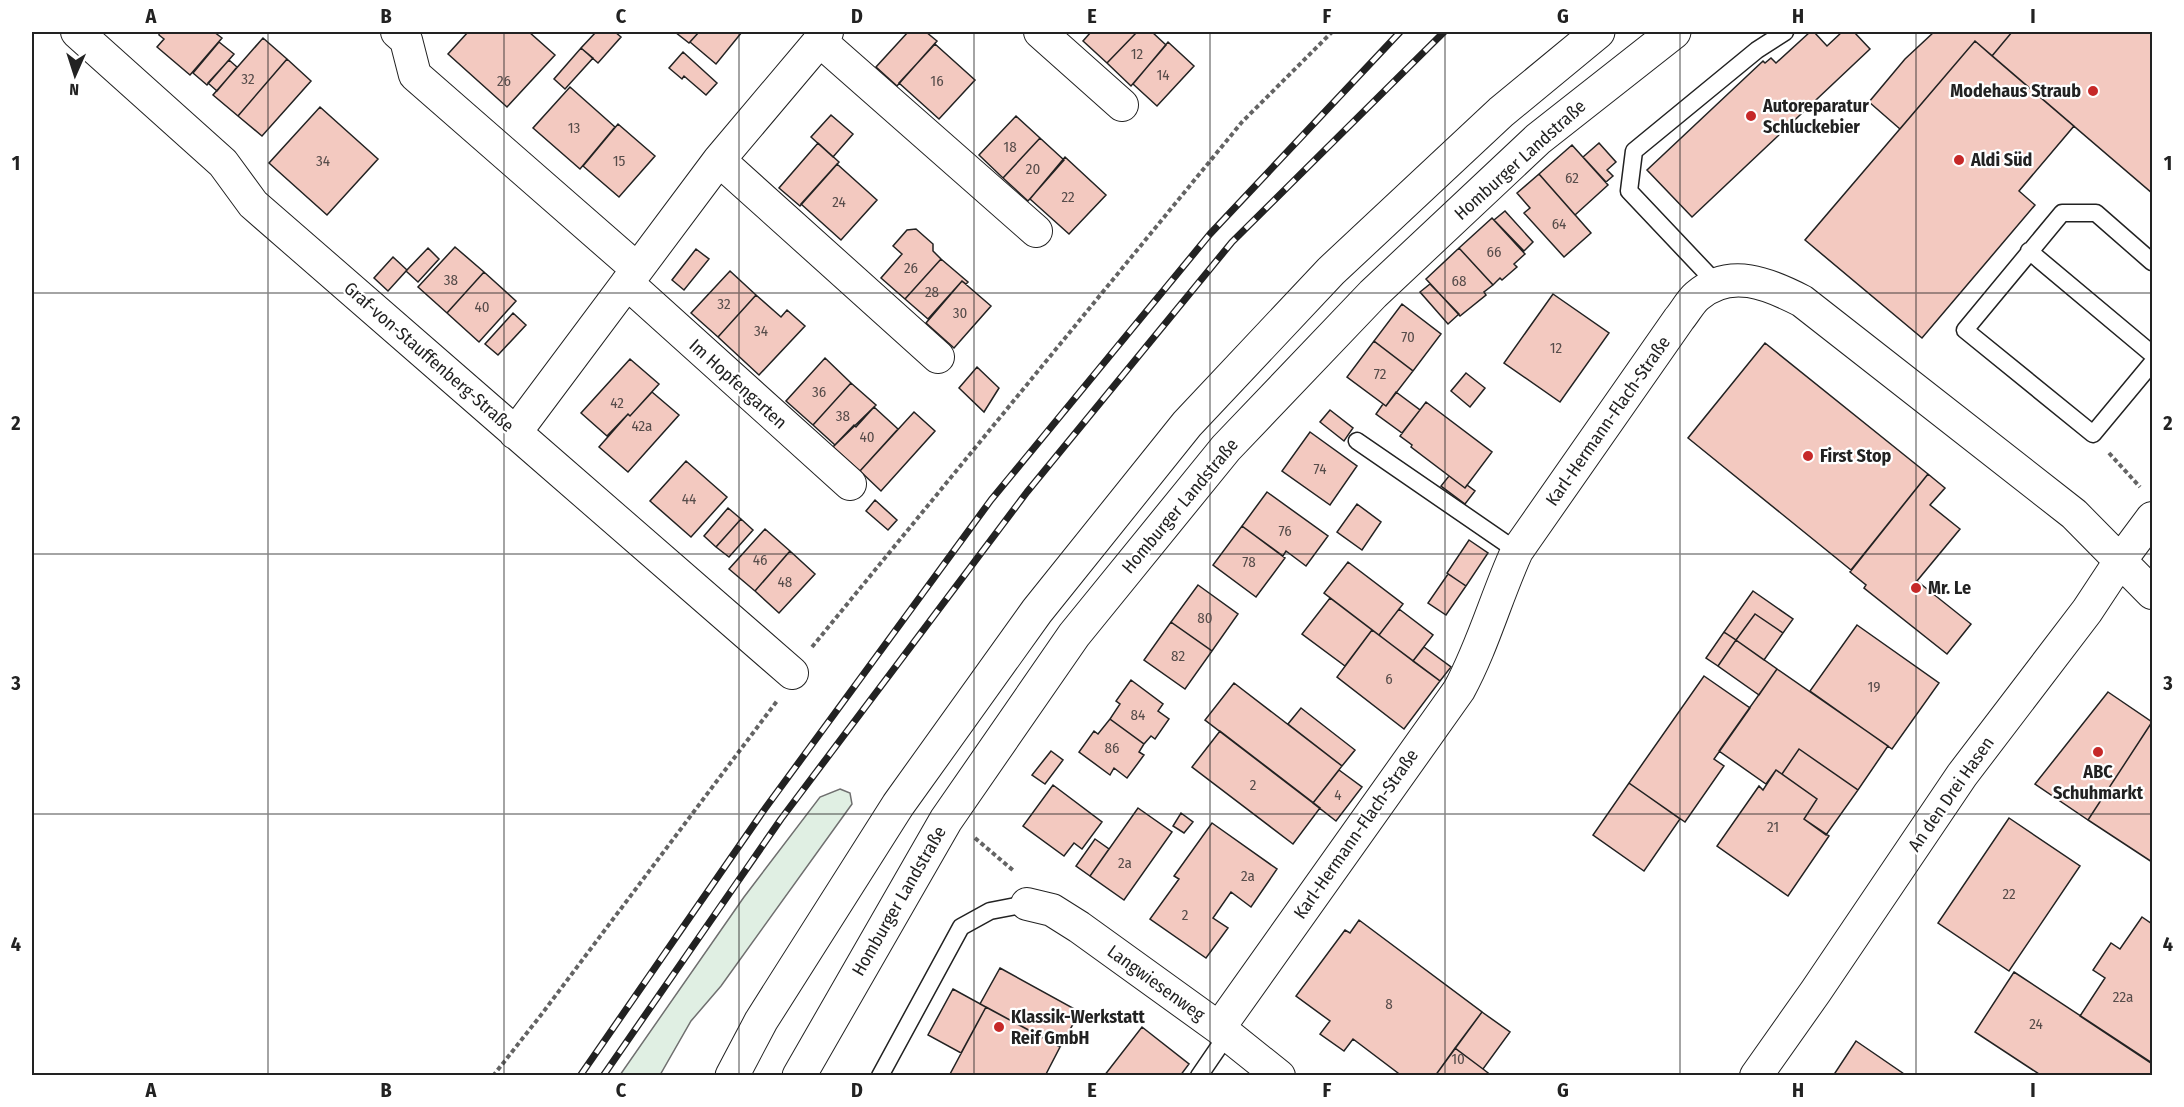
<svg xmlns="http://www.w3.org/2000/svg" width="2184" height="1107" font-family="'Fira Sans Condensed',sans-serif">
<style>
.green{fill:#e0efe3;stroke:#6f6f6f;stroke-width:1.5}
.building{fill:#f3c9c0;stroke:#222;stroke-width:1.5}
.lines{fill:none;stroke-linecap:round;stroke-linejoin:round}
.lane-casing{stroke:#222;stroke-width:19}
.street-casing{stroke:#222;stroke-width:34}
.secondary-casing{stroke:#222;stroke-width:35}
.path{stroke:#646464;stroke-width:4;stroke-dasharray:4.5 3;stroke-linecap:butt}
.lane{stroke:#fff;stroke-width:16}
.street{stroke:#fff;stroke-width:32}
.secondary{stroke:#fff;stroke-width:33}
.rail-casing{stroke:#222;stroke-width:7}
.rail{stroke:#fff;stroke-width:4.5;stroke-dasharray:14;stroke-linecap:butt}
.grid{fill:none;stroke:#222;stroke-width:1.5;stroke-opacity:0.55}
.poi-dot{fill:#c62828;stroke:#fff;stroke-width:2}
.labels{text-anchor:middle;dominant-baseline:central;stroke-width:4.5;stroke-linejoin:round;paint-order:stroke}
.number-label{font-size:15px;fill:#564c4a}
.poi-label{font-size:18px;font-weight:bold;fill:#222;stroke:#fff;text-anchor:start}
.street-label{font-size:18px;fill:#222;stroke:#fff}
.neatline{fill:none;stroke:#222;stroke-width:2}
.grid-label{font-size:20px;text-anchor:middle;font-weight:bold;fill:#222}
</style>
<rect width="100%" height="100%" fill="#fff"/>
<!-- green -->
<path class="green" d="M840,789l10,4 2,11 -131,182 -30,35 -31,54h-40l124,-178 76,-100z"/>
<!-- building -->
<path class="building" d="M159,32h55l8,6 -32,37 -33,-28 7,-8 -5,-4z
M468,32h61l26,23 -48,52 -59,-53z
M596,32h19l6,5 -23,26 -17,-15z
M675,32h24l-10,11z
M699,32h43l-26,32 -26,-22z
M908,32h18l11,9 -40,45 -21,-19z
M1091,32h46l-30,31 -24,-22z
M1137,32h15l14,13 -35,41 -24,-23z
M1810,32h4l13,14 15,-14h12l16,17 -178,168 -45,-47 116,-109 2,2 6,-5 5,5z
M1934,32h78l-20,24 -17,-15 -75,88 -31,-27 36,-43z
M2012,32h140v161l-160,-137z
M263,38l24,21 -49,57 -25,-21z
M1975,41l99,85 -55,65 16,14 -113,133 -117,-98z
M219,42l15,12 -27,31 -14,-12z
M1168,42l26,24 -37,40 -24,-22z
M935,44l40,36 -36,39 -40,-36z
M581,48l12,10 -28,31 -11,-10z
M683,52l34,31 -11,12 -22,-19 -2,3 -13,-11z
M287,59l24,22 -49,55 -24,-20z
M229,60l8,7 -20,24 -9,-8z
M570,87l45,40 -35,42 -47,-41z
M320,107l58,52 -51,56 -58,-52z
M831,115l22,19 -20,23 -22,-20z
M1016,116l24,22 -37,40 -24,-23z
M618,124l37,32 -36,41 -36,-31z
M1040,138l24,22 -36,41 -25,-23z
M818,143l21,19 -39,44 -21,-18z
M1599,143l17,19 -9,8 6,6 -7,6 -23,-25z
M1572,145l36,40 -33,30 -36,-41z
M1065,157l41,38 -37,39 -39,-35z
M837,164l40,36 -36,40 -40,-36z
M1539,174l52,59 -27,24 -40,-44 6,-5 -13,-15z
M1505,211l28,31 -9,9 -30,-31z
M1492,218l33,36 -11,10 3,3 -15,13 -2,-2 -7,7 -34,-37z
M916,229l17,15v7l8,8 -36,40 -24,-21 21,-24 -9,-8 14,-16z
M455,247l29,25 -37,41 -29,-26z
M428,248l11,11 -21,23 -12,-11z
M1459,248l34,37 -9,7 2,3 -26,21 -34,-37z
M696,249l13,10 -25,31 -12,-10z
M393,257l14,13 -19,21 -14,-13z
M941,259l27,23 -2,2 -4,-3 -34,38 -23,-20z
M730,271l26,24 -38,42 -27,-24z
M484,272l32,29 -37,41 -32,-29z
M962,281l29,25 -37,42 -28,-25z
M1430,284l29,30 -11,10 -28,-32z
M1553,294l56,39 -49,69 -56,-39z
M756,295l25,22 6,-7 18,16 -46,49 -41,-38z
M1402,304l39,30 -28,37 -39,-30z
M513,313l13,12 -28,30 -13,-11z
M1374,341l39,30 -27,35 -39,-29z
M1765,343l163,131 -77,96 -163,-132z
M825,358l26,25 -38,42 -27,-24z
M630,359l29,25 -29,32 -2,-2 -21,22 -26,-23z
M977,367l22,21 -15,24 -25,-24z
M1466,373l19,15 -15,19 -19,-16z
M851,383l25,22 -41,40 -22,-20z
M652,392l27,23 -51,57 -29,-25 29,-33 2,2z
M1396,392l24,18 -18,23 -26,-19 7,-10 3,2z
M1426,402l66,50 -27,36 -54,-41 1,-2 -12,-9z
M874,407l24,22 -38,42 -27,-24 21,-22 2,2z
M1330,410l23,18 -9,13 -24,-19z
M914,412l21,19 -54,60 -21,-20z
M1310,432l47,34 -27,39 -48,-34z
M686,461l41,36 -36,40 -41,-36z
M1928,474l17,14 -15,17 30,24 -43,52 54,43 -24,30 -83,-66 2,-3 -16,-13z
M1449,476l16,12 2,-3 8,6 -10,13 -24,-18z
M1267,492l61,44 -22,30 -20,-15 -3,5 -41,-30z
M875,500l22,20 -9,10 -22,-19z
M1357,504l24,18 -19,28 -25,-18z
M728,508l13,11 -25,28 -12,-11z
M741,519l12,11 -24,27 -13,-10z
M1242,526l43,32 -29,39 -43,-32z
M765,529l25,22 -35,40 -26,-22z
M1469,540l19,13 -22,33 -19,-13z
M790,551l25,23 -36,39 -24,-22z
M1348,562l55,42 -24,31 -55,-42z
M1448,574l18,12 -20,29 -18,-12z
M1198,585l40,29 -26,37 -41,-29z
M1753,591l40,28 -10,14 -28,-19 -19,26 -12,-8z
M1330,598l42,32 -27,36 -43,-32z
M1399,609l34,26 -20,26 -34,-26z
M1755,614l28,19 -19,27 -28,-20z
M1171,622l41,29 -27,38 -41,-29z
M1857,625l82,58 -47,66 -82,-58z
M1372,630l68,51 -36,48 -67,-52z
M1724,632l12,8 -18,26 -12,-8z
M1736,640l41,29 -18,26 -41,-29z
M1424,647l27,20 -11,14 -27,-20z
M1777,669l111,77 -30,44 -59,-41 -17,25 -6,-4 -10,14 -47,-33z
M1704,676l46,32 -36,51 10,7 -39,56 -56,-39z
M1131,680l32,24 -5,7 11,8 -14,20 -4,-3 -7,8 -34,-25 10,-15 -4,-3z
M1234,683l108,83 -29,37 -108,-83z
M2108,692l44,30 -64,98 -53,-36z
M1301,708l54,42 -13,16 -54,-42z
M1110,719l34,25 -5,8 5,3 -17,23 -13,-10 -4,7 -31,-23 15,-21 4,3z
M2152,722v140l-64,-42z
M1220,731l100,77 -27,36 -101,-77z
M1799,749l59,41 -32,45 -22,-16 13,-20 -35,-25z
M1051,751l12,9 -18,24 -13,-9z
M1339,770l23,17 -26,34 -23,-18z
M1776,770l41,29 -13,20 25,17 -41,60 -71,-50 42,-60 4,4z
M1629,783l51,36 -36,52 -51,-36z
M1053,785l49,37 -20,27 -8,-6 -10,13 -41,-30z
M1138,808l34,24 -48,68 -34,-24z
M1181,813l12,9 -9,11 -11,-7z
M2009,818l71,48 -71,105 -71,-48z
M1212,823l65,46 -26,38 -20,-15 -18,26 15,10 -22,30 -56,-39 29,-40 -5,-3z
M1095,839l14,10 -19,27 -14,-10z
M2142,917l10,7 -1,139 -71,-47 25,-38 -12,-8 18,-27 9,6z
M1359,920l123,92 -47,64h-33l-49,-37 -9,12 -24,-17 10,-13 -34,-25 49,-66 5,3z
M1000,968l80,44 -20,35 -80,-43z
M2014,972l138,91v13h-110l-67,-44z
M953,989l33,18 -25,46 -33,-18z
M986,1007l74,40 -15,29h-96z
M1482,1012l28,20 -27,37 -28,-21z
M1142,1027l47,37 -9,12h-76z
M1856,1041l51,35h-74z
M1455,1048l28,21 9,7h-57z"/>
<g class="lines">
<!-- lane casing -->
<g class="lane-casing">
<path id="lane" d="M2029,251l123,103
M2152,262l-56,-49h-34l-97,117 128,104 59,-71
M1717,284l-88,-93 5,-40 123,-101 28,-18
M1357,441l160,110
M880,1076l81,-149 29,-16 37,-7
M1199,1076l28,-41"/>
</g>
<!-- street casing -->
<g class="street-casing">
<path id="street" d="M77,32l146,131 30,41 539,469
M397,32l9,8 9,35 222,194
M1040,32l82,73
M819,40l217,191
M719,160l219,197
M627,283l223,201
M515,433l204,-273 108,-128
M1027,904l25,6 27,17 140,101 60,48
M1219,1028l240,-338c24,-44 37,-93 58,-139l162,-232c6,-7 11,-17 18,-23 33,-29 72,-12 105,5l272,213 78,79
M1756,1076l60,-85 146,-216 125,-164 33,-50 32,-43"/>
</g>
<!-- secondary casing -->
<g class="secondary-casing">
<path id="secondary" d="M732,1076l29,-55 137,-216 139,-194 150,-187 144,-153 170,-159 97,-80
M799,1076l147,-256 128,-185 152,-187 147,-154 165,-155 136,-107"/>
</g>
<!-- path -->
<path class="path" d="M2109,453l31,34
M812,647l430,-525 90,-90
M975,838l40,34
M493,1076l48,-61 236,-314"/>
<!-- lane -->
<use href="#lane" class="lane"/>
<!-- street -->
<use href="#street" class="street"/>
<!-- secondary -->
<use href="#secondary" class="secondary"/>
<!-- rail casing -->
<g class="rail-casing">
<path id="rail" d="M580,1076l184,-266 227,-310 219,-266 190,-202
M603,1076l178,-257 246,-327 205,-250 212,-210"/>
</g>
<!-- rail -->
<use href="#rail" class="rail"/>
</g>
<!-- grid -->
<path class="grid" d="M268,32v1044M504,32v1044M739,32v1044M974,32v1044M1210,32v1044M1445,32v1044M1680,32v1044M1916,32v1044M32,293h2120M32,554h2120M32,814h2120"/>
<!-- markers -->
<g class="poi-dot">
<circle cx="2093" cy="91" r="6"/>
<circle cx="1751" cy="116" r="6"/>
<circle cx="1959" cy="160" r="6"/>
<circle cx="1808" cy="456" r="6"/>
<circle cx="1916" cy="588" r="6"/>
<circle cx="2098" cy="752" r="6"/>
<circle cx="999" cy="1027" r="6"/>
</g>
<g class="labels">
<!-- number labels -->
<g class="number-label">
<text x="1137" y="54">12</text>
<text x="1163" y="75">14</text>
<text x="248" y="79">32</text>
<text x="504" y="81">26</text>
<text x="937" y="81">16</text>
<text x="574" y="128">13</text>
<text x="1010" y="147">18</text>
<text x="323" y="161">34</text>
<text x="619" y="161">15</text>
<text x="1033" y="169">20</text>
<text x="1572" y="178">62</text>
<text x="1068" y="197">22</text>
<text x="839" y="202">24</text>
<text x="1559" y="224">64</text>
<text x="1494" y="252">66</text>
<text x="911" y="268">26</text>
<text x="451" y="280">38</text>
<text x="1459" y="281">68</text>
<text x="932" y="292">28</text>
<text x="724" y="304">32</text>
<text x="482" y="307">40</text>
<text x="960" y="313">30</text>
<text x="761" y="331">34</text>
<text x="1408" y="337">70</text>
<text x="1556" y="348">12</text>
<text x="1380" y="374">72</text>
<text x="819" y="392">36</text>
<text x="617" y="403">42</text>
<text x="843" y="416">38</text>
<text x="642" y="426">42a</text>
<text x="867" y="437">40</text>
<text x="1320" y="469">74</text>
<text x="689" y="499">44</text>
<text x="1285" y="531">76</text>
<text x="760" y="560">46</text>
<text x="1249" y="562">78</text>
<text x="785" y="582">48</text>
<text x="1205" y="618">80</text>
<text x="1178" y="656">82</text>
<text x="1389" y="679">6</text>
<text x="1874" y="687">19</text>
<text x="1138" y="715">84</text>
<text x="1112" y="748">86</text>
<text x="1253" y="785">2</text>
<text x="1338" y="795">4</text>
<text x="1773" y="827">21</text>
<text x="1125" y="863">2a</text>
<text x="1248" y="876">2a</text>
<text x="2009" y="894">22</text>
<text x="1185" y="915">2</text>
<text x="2123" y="997">22a</text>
<text x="1389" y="1004">8</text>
<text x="2036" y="1024">24</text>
<text x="1458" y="1059">10</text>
</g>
<!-- poi labels -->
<g class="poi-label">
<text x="2081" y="91" text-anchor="end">Modehaus Straub</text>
<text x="1763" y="106">Autoreparatur<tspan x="1763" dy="21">Schluckebier</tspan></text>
<text x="1971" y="160">Aldi Süd</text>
<text x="1820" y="456">First Stop</text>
<text x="1928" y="588">Mr. Le</text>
<text x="2098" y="772" text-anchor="middle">ABC<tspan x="2098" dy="21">Schuhmarkt</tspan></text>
<text x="1011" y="1017">Klassik-Werkstatt<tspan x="1011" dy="21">Reif GmbH</tspan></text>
</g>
<!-- street labels -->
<g class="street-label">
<text transform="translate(1520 160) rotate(-42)">Homburger Landstraße</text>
<text transform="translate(429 357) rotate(41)">Graf-von-Stauffenberg-Straße</text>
<text transform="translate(738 384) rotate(42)">Im Hopfengarten</text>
<text transform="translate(1608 421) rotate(-55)">Karl-Hermann-Flach-Straße</text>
<text transform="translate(1180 506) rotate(-50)">Homburger Landstraße</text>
<text transform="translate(1951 794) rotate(-55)">An den Drei Hasen</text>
<text transform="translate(1356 834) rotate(-55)">Karl-Hermann-Flach-Straße</text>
<text transform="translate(899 901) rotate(-60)">Homburger Landstraße</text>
<text transform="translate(1156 983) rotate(36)">Langwiesenweg</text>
</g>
</g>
<!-- border -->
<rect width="2184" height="1107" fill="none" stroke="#ffffff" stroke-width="66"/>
<!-- north arrow -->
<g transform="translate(75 75) rotate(183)" stroke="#ffffff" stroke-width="4.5" paint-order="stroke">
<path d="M0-4.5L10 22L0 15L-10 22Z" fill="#222222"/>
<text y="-9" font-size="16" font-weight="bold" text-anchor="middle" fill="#222222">N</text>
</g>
<rect x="33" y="33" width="2118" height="1041" class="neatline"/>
<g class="grid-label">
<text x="151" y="23">A</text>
<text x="386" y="23">B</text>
<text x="621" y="23">C</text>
<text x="857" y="23">D</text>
<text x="1092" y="23">E</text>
<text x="1327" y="23">F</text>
<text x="1563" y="23">G</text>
<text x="1798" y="23">H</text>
<text x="2033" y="23">I</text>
<text x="16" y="170">1</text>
<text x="2168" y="170">1</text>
<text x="16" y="430">2</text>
<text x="2168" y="430">2</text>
<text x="16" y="690">3</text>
<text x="2168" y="690">3</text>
<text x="16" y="951">4</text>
<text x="2168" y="951">4</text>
<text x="151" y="1097">A</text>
<text x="386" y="1097">B</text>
<text x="621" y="1097">C</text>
<text x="857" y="1097">D</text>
<text x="1092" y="1097">E</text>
<text x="1327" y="1097">F</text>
<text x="1563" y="1097">G</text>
<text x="1798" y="1097">H</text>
<text x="2033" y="1097">I</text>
</g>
</svg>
